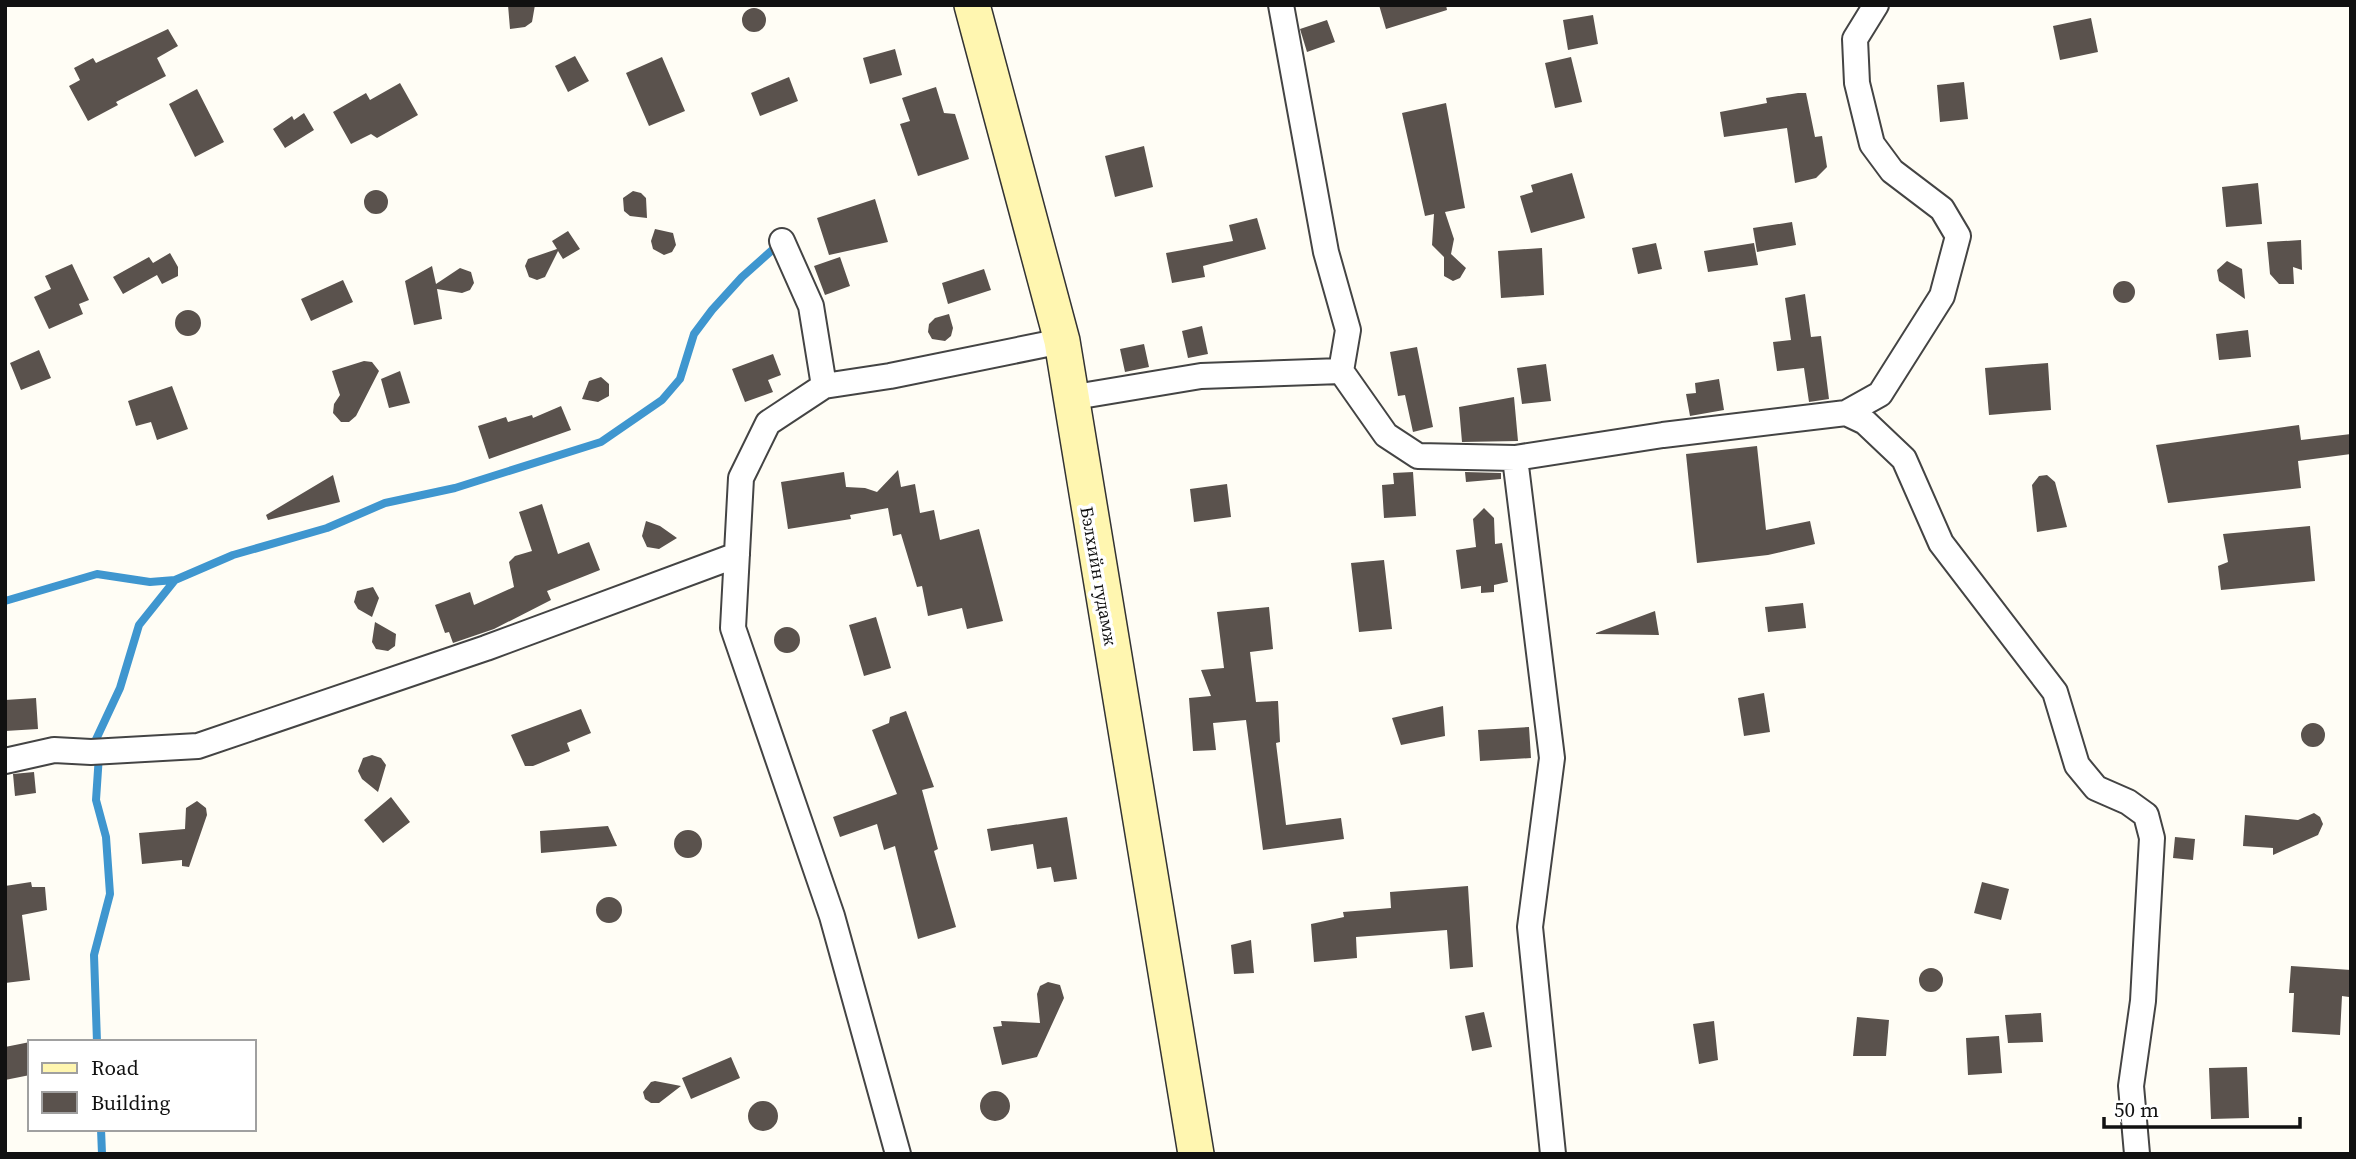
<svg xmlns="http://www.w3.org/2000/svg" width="2356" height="1159" font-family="'Source Serif 4',serif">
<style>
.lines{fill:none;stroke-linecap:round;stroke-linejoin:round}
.stream{stroke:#3f96cf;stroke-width:8}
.building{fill:#5a524d}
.minor-casing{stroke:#444;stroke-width:28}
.secondary-casing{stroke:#333;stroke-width:38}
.minor{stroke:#fff;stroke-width:24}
.secondary{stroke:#fff6b0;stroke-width:35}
.labels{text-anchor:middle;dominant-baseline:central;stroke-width:7;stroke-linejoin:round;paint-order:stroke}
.street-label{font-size:18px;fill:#111;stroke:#fff}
</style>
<rect width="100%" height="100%" fill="#fffdf5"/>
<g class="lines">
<!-- stream -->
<path class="stream" d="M5,601l92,-27 53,8 25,-2 58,-25 94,-27 58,-25 70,-15 146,-46 61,-42 18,-21 14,-45 18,-24 30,-33 37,-33
M92,748l28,-60 19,-63 36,-45
M97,1042l-3,-87 16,-61 -4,-57 -10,-37 3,-45
M101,1129l1,25"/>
</g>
<!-- building -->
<path class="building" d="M508,5h27l-3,17 -7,5 -15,2z
M1379,5h67l1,5 -61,19z
M742 20a12 12 0 1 1 24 0a12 12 0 1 1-24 0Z
M1593,15l5,29 -30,6 -5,-30z
M2091,18l7,34 -38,8 -7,-34z
M1327,20l8,22 -28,10 -7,-23z
M168,29l10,17 -21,12 9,18 -50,26 2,3 -30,16 -19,-35 11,-6 -6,-12 19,-10 3,5z
M895,49l7,26 -32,9 -7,-26z
M575,56l14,25 -21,11 -13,-26z
M662,57l23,54 -36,15 -23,-53z
M1571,57l11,45 -27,6 -10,-45z
M789,77l9,24 -38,15 -9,-23z
M1964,82l4,37 -28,3 -3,-37z
M400,83l18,32 -41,23 -6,-4 -20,10 -18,-32 33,-19 4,7z
M936,87l8,26 11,1 14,45 -51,17 -18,-52 10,-3 -8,-23z
M197,89l27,53 -29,15 -26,-53z
M1798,93h8l9,44 7,-1 5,31 -11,11 -21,5 -8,-55 -63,9 -4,-25 47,-9 -1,-5z
M1446,103l19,105 -20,4 9,27 -3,15 15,14 -6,10 -7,3 -9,-5v-19l-12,-12 2,-31 -9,2 -23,-103z
M304,113l10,17 -29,18 -12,-19 19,-13 2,4z
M1144,146l9,41 -38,10 -10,-41z
M1572,173l13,45 -54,15 -11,-37 13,-4 -2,-7z
M2258,183l4,41 -36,3 -4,-40z
M364 202a12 12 0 1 1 24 0a12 12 0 1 1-24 0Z
M633,191l8,2 5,5 1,20 -17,-2 -6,-5 -1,-13z
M875,199l13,43 -59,13 -12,-37z
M1257,218l9,31 -63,17 2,11 -33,6 -6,-30 67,-12 -4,-16z
M1792,222l4,23 -39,7 -4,-24z
M655,229l18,4 3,12 -4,7 -8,3 -11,-6 -2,-8z
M568,231l12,18 -17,10 -5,-8 -13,26 -8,3 -8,-3 -4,-11 3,-7 29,-10 -5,-8z
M2301,240l1,30 -9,-3 1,17h-15l-9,-10 -3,-32z
M1656,243l6,26 -24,5 -6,-26z
M1754,243l4,22 -50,7 -4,-21z
M1542,248l2,47 -43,3 -3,-47z
M170,253l8,14v9l-16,8 -5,-9 -34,19 -10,-17 36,-20 4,6z
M840,257l10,29 -25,9 -11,-29z
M2227,261l15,8 3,30 -26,-18 -2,-11z
M72,264l17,36 -10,4 4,10 -34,15 -15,-32 17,-8 -6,-13z
M432,266l4,18 24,-16 11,4 3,11 -4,7 -8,3 -25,-4 5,30 -28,6 -9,-44z
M984,269l7,21 -43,14 -6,-21z
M343,280l10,22 -42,19 -10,-22z
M2113 292a11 11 0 1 1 22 0a11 11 0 1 1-22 0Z
M1805,294l6,43 10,-1 8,63 -20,3 -5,-34 -27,3 -4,-29 18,-2 -6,-42z
M175 323a13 13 0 1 1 26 0a13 13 0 1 1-26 0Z
M949,314l4,14 -2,8 -6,5 -13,-2 -4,-7 1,-8 6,-6z
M1202,326l6,28 -20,4 -6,-27z
M2248,330l3,27 -32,3 -3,-26z
M1144,344l5,23 -24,5 -5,-23z
M1417,347l16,80 -20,5 -8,-37 -7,1 -8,-44z
M39,350l12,28 -30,12 -11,-27z
M773,354l8,21 -13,5 5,12 -28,10 -13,-33z
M364,361l8,1 7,9 -23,45 -7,6h-8l-8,-9 1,-9 6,-9 -8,-24z
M2048,363l3,47 -62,5 -4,-47z
M1546,364l5,37 -29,3 -5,-36z
M400,371l10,32 -21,5 -8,-29z
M601,377l8,7v12l-11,6 -16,-3 7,-18z
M1719,379l5,31 -34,6 -4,-22 10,-1 -1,-10z
M172,386l16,43 -31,11 -6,-18 -15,4 -8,-25z
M1514,397l4,44 -56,1 -3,-35z
M561,406l10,24 -82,29 -11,-33 28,-9 2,5 24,-7 1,3z
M2299,425l2,15 50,-6v20l-53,7 3,27 -133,15 -12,-58z
M1757,446l9,84 44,-9 5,23 -47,11 -71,8 -11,-109z
M898,470l3,17 14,-3 5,29 14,-3 6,30 39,-11 24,92 -36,8 -5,-21 -34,8 -6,-30 -5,1 -16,-53 -8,2 -5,-28 -38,7 1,4 -63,10 -7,-47 63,-10 2,15 19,1 12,4z
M1413,472l3,44 -32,2 -2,-33 12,-1 -1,-11z
M1465,472l36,1v6l-35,3z
M333,475l7,27 -72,18 -2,-5z
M2047,475l8,7 12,45 -30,5 -5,-47 7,-9z
M1227,484l4,33 -37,5 -4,-33z
M542,504l16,50 31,-12 11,28 -53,21 4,9 -57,29 -41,14 -4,-11 -4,1 -10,-28 35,-13 4,13 40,-18 -5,-25 6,-6 17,-5 -13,-39z
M1484,508l10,10 1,26 7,-1 6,39 -14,3v7l-13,1v-7l-20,3 -5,-39 20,-3 -3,-28z
M646,521l14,5 17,12 -18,11 -12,-2 -5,-11z
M2310,526l5,55 -94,9 -3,-24 10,-4 -5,-28z
M1384,560l8,69 -33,3 -8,-69z
M373,587l6,11 -7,19 -14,-8 -4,-7 3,-11z
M1803,603l3,25 -38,4 -3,-25z
M1269,607l4,42 -23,3 6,50 22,-1 2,41 -4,1 10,82 55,-7 3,21 -81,11 -17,-130 -33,3 3,27 -23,1 -4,-53 22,-2 -10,-26 23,-2 -7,-56z
M1655,611l4,24 -63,-1v-1z
M876,617l15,51 -27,8 -15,-51z
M375,622l21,12 -1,12 -7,5 -12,-2 -4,-7z
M774 640a13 13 0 1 1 26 0a13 13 0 1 1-26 0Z
M1764,693l6,39 -26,4 -6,-38z
M36,698l2,31 -33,2v-31z
M1443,706l2,30 -44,9 -9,-27z
M581,709l10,24 -24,10 3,8 -37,15h-8l-14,-31z
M906,711l28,76 -12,3 16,59 -4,2 22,76 -38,12 -23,-93 -11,4 -7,-26 -37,13 -7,-20 64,-23 -25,-64 17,-7 1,-6z
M2301 735a12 12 0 1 1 24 0a12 12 0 1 1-24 0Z
M1529,727l2,31 -51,3 -2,-31z
M372,755l9,3 5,7 -8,27 -16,-13 -4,-8 5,-13z
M34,772l2,21 -21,3 -2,-22z
M391,797l19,25 -27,21 -19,-23z
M197,801l9,7 1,7 -18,52 -7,-1v-6l-40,4 -3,-31 46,-4 1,-21z
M2314,813l6,4 3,7 -5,11 -45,20v-7l-30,-2 2,-31 53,5z
M1067,817l10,62 -23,3 -3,-15 -14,2 -4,-25 -42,7 -4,-22z
M608,826l9,20 -76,7 -1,-22z
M674 844a14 14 0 1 1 28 0a14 14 0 1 1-28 0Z
M2175,837l20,2 -2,21 -20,-2z
M31,882l1,5h13l2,23 -25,5 8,65 -25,3v-97z
M1982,882l27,7 -8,31 -27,-7z
M1468,886l5,81 -23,2 -3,-39 -91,7 1,21 -43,4 -3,-38 33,-7 -1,-5 48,-4 -1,-16z
M596 910a13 13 0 1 1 26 0a13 13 0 1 1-26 0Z
M1251,940l3,33 -20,1 -3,-29z
M2291,966l60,4 -2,27 -7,-1 -2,39 -48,-3 2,-39h-5z
M1919 980a12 12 0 1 1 24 0a12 12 0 1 1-24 0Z
M1048,982l12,3 4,13 -27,59 -35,8 -9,-38 9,-1 -1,-5 39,2 -3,-29 3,-8z
M1484,1012l8,35 -20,4 -7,-35z
M2041,1013l2,29 -35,1 -3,-28z
M1857,1017l32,3 -3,36h-33z
M1714,1021l4,39 -19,4 -6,-40z
M1999,1036l3,37 -34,2 -2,-37z
M30,1042v33l-25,5v-33z
M731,1057l9,21 -49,21 -9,-21z
M2247,1067l2,51 -38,1 -2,-51z
M651,1082l4,-1 26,5 -22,17h-8l-6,-4 -2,-7z
M980 1106a15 15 0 1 1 30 0a15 15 0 1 1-30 0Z
M748 1116a15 15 0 1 1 30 0a15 15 0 1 1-30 0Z"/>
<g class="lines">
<!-- minor casing -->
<g class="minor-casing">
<path id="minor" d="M1281,5l45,247 22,78 -7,41
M782,241l29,65 13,80 -56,37 -27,55 -8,150 99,288 66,238
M824,386l66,-10 172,-35
M1069,398l132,-22 140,-5 45,64 32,21 97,2 148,-23 183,-22 34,-19 62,-98 16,-60 -16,-27 -50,-38 -20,-27 -15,-61 -2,-44 21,-34
M1846,413l19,9 39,37 37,84 114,149 22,73 19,23 32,14 18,13 6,23 -5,89 -4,74 -12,85 6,68
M1515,458l37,300 -22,169 23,227
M5,761l49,-11 37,2 107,-6 288,-98 251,-93"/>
</g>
<!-- secondary casing -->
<g class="secondary-casing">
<path id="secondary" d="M972,5l90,336 134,813"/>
</g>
<!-- minor -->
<use href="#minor" class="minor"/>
<!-- secondary -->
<use href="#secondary" class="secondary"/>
</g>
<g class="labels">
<!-- street labels -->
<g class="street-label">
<text transform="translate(1099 576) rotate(80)">Бэлхийн гудамж</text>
</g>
</g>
<!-- border -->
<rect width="2356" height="1159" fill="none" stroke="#111111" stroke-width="14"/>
<!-- legend -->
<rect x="28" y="1040" width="228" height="91" fill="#ffffff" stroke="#a0a0a0" stroke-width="2"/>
<rect x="42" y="1063" width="35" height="10" fill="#fff6b0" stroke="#a0a0a0" stroke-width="2"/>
<text x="91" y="1075" font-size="21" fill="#111111">Road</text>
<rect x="42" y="1092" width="35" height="21" fill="#5a524d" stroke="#a0a0a0" stroke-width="2"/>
<text x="91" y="1110" font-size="21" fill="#111111">Building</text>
<!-- scale -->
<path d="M2104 1117v10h196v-10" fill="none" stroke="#111111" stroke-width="3.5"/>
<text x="2114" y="1117" font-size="21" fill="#111111" stroke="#ffffff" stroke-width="5" paint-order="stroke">50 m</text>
</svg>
